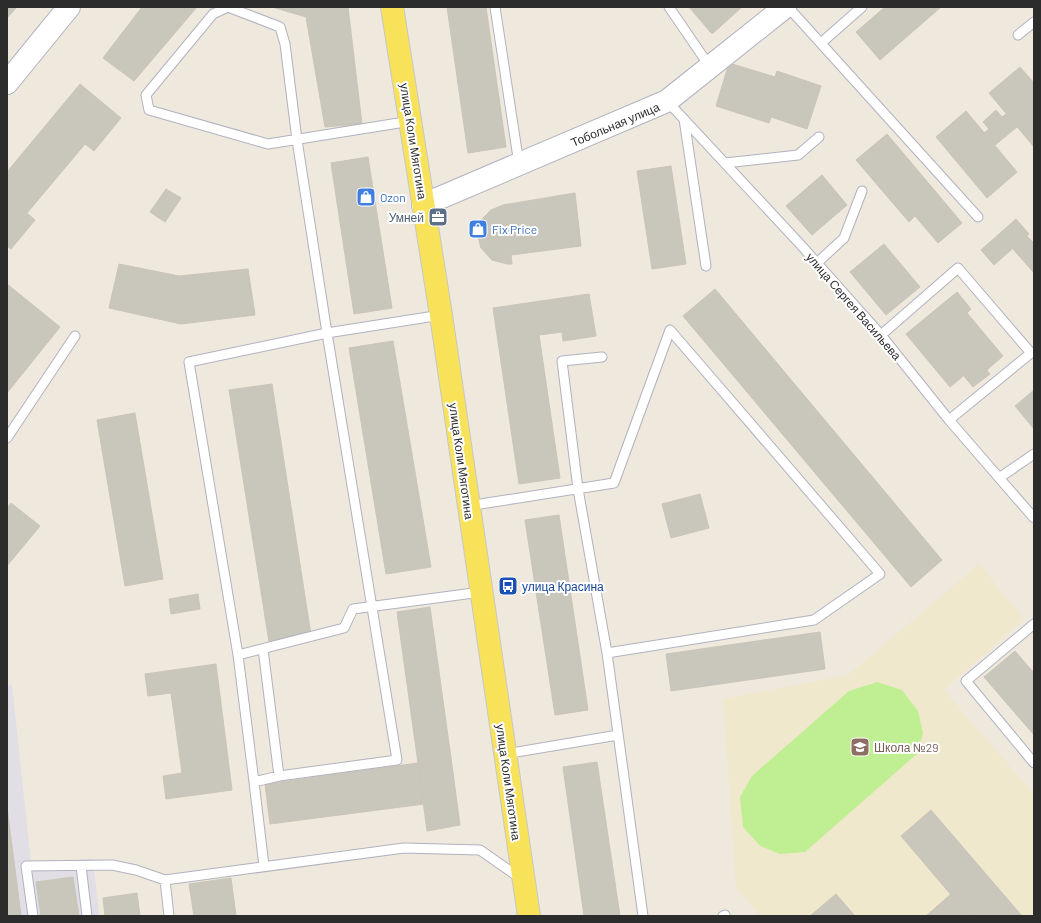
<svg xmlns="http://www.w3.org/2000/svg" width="1041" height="923" font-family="Barlow,sans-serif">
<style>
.industrial{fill:#e1dee6}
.education{fill:#f0e8cc}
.pitch{fill:#bfee93}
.building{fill:#c9c6bc;stroke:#cac5b7}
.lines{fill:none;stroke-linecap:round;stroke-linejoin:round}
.service-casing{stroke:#b1b2c0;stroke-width:11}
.tertiary-casing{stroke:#b1b2c0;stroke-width:24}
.secondary-casing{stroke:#b1b2c0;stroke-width:24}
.primary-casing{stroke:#c8c8c8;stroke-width:24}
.service{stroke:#fff;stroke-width:9}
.tertiary{stroke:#fff;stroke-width:22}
.secondary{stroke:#fff;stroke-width:22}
.primary{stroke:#f7e259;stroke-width:22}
.labels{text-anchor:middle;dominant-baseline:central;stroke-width:4;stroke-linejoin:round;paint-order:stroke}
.street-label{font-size:12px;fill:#2c2c2c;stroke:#fff}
.shop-label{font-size:12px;fill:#366cbe;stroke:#fff;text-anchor:start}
.service-label{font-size:12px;fill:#4e5e75;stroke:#fff;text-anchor:end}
.transit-label{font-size:12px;fill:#164399;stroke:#fff;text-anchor:start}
.education-label{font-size:12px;fill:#785e54;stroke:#fff;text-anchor:start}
</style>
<rect width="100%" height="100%" fill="#eee8dd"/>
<!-- industrial -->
<path class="industrial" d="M12,685l19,178 62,-4 6,57h-92v-230z"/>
<!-- education -->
<path class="education" d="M979,564l45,55 -80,71 90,104v122h-274l-24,-28 -13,-189 125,-24z"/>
<!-- pitch -->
<path class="pitch" d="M877,682l25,8 16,21 5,22 -5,20 -113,99 -25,2 -20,-8 -17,-19 -3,-30 12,-21 97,-85z"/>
<!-- building -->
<path class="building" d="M7,7h10l-10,11z
M142,7h55l-63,74 -31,-23z
M272,7h76l14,117 -37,3 -19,-110z
M447,7h39l20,140 -38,6z
M689,7h53l-30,27z
M885,7h56l-61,53 -24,-28z
M729,63l46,14 2,-6 44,15 -14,43 -36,-12 -2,6 -53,-17z
M1020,67l14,16v64l-45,-54z
M80,84l41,34 -27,33 -9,-7 -58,69 8,7 -24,29 -4,-3v-74z
M996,110l6,7 4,-3 11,13 -22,18 -11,-12 5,-4 -6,-7z
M966,111l51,61 -30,26 -51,-61z
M887,134l75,89 -24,20 -23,-27 -6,6 -53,-62z
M368,157l24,151 -38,6 -23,-151z
M671,166l15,98 -34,5 -15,-98z
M822,175l25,30 -35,30 -26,-29z
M166,189l15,9 -16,24 -15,-10z
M575,193l6,53 -70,9 1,9h-5l-15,-4 -11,-12 -3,-11 1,-10 4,-9 8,-8 12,-5z
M1016,219l13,15 -35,31 -13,-15z
M1027,236l7,7v30l-21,-24z
M884,244l36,43 -34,28 -36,-43z
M119,264l60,12 69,-7 7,46 -74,9 -72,-16z
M7,284l53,43 -53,66z
M715,289l227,271 -31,27 -228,-271z
M957,292l14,17 -4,4 36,43 -16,14 -7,-8 -30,25 -44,-53z
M589,294l7,42 -33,5 -1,-9 -23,3 21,143 -41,6 -26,-176z
M393,341l38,226 -45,7 -37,-226z
M980,362l10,12 -17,13 -9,-11z
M272,384l39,251 -42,7 -40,-252z
M1034,390v39l-19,-23z
M135,413l28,166 -38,7 -28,-166z
M700,494l9,34 -38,10 -9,-34z
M11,503l29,23 -33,40v-58z
M559,515l29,195 -33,5 -30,-195z
M198,594l2,15 -29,5 -2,-15z
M430,607l21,151 -33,5 -21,-151z
M820,632l5,37 -154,22 -5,-37z
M1015,651l19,22v62l-50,-58z
M216,664l16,126 -66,9 -3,-23 19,-3 -11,-80 -23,3 -3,-22z
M451,758l9,67 -33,6 -9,-68z
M597,762l23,154h-36l-21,-149z
M418,763l6,41 -154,20 -5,-40z
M7,807l14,109h-14z
M931,810l91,106h-53l-68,-80z
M73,877l6,39h-38l-5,-34z
M231,878l5,38h-42l-5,-32z
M137,893l3,23h-35l-2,-18z
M836,894l19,22h-45z
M951,894l18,22h-43z"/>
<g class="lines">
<!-- service casing -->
<g class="service-casing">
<path id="service" d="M495,7l24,157
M669,7l41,60
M788,7l190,210
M1018,35l16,-13
M821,43l41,-36
M667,101l133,143 81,91 68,85 85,98
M684,119l22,147
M725,163l73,-8 21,-18
M817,263l27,-25 18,-47
M441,315l-114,18 -138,29 49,293 106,-27 9,-19 128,-17
M881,335l77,-67 73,85 -82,67
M7,438l68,-102
M999,478l35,-24
M468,506l146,-23 56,-153 210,244 -66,46 -207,33 -29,-164 -16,-128 40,-4
M1034,624l-68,57 68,82
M263,649l16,127
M607,653l36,263
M238,655l16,127
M505,754l113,-19
M81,866l6,50
M264,866l-10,-84 25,-6 118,-16 -70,-427 -30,-193 -12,-96 -5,-17 -52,-20 -15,7 -67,81 3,15 119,34 143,-23
M33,916l-7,-50 86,-1 24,5 29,10
M169,916l-4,-36 239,-32 76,2 40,28
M723,916l2,-1"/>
</g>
<!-- tertiary casing -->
<g class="tertiary-casing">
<path id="tertiary" d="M423,205l244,-104 118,-94"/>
</g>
<!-- secondary casing -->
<g class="secondary-casing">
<path id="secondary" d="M7,83l62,-76"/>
</g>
<!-- primary casing -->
<g class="primary-casing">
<path id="primary" d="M392,7l49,308 88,601"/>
</g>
<!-- service -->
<use href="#service" class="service"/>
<!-- tertiary -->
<use href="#tertiary" class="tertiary"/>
<!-- secondary -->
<use href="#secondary" class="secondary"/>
<!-- primary -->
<use href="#primary" class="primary"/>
</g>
<!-- icons -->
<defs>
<g id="shop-square" transform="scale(1)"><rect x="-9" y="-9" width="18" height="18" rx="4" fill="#3f7fe0" stroke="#fff"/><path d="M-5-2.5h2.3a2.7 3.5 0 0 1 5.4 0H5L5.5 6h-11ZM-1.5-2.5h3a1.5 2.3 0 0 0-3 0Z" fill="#fff"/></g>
<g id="office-square" transform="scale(1)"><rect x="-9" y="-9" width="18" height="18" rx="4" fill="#5c6f8a" stroke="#fff"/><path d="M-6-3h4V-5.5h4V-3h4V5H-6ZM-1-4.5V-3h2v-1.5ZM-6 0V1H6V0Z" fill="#fff"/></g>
<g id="bus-square" transform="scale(1)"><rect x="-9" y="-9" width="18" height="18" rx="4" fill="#1a4fb4" stroke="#fff"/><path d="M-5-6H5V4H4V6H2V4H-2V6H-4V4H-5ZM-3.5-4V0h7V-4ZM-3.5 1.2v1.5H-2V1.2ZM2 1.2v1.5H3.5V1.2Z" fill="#fff"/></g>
<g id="school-square" transform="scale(1)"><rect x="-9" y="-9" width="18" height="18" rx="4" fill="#8d6e63" stroke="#fff"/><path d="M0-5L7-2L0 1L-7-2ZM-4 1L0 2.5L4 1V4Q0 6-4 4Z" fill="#fff"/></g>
</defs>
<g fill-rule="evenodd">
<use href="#shop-square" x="366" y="197"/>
<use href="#office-square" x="438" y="217"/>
<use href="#shop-square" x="478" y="229"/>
<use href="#bus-square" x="508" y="586"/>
<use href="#school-square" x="860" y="747"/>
</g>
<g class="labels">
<!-- street labels -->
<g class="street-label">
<text transform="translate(615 124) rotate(-23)">Тобольная улица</text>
<text transform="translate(414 141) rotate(81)">улица Коли Мяготина</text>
<text transform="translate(854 306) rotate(49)">улица Сергея Васильева</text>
<text transform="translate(462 461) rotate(82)">улица Коли Мяготина</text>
<text transform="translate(509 782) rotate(82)">улица Коли Мяготина</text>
</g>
<!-- shop labels -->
<g class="shop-label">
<text x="380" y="197">Ozon</text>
<text x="492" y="229">Fix Price</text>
</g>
<!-- service labels -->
<g class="service-label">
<text x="424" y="217">Умней</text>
</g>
<!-- transit labels -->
<g class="transit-label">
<text x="522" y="586">улица Красина</text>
</g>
<!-- education labels -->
<g class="education-label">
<text x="874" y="747">Школа №29</text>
</g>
</g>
<!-- border -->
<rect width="1041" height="923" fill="none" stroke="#2c2c2c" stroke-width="16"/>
</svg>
